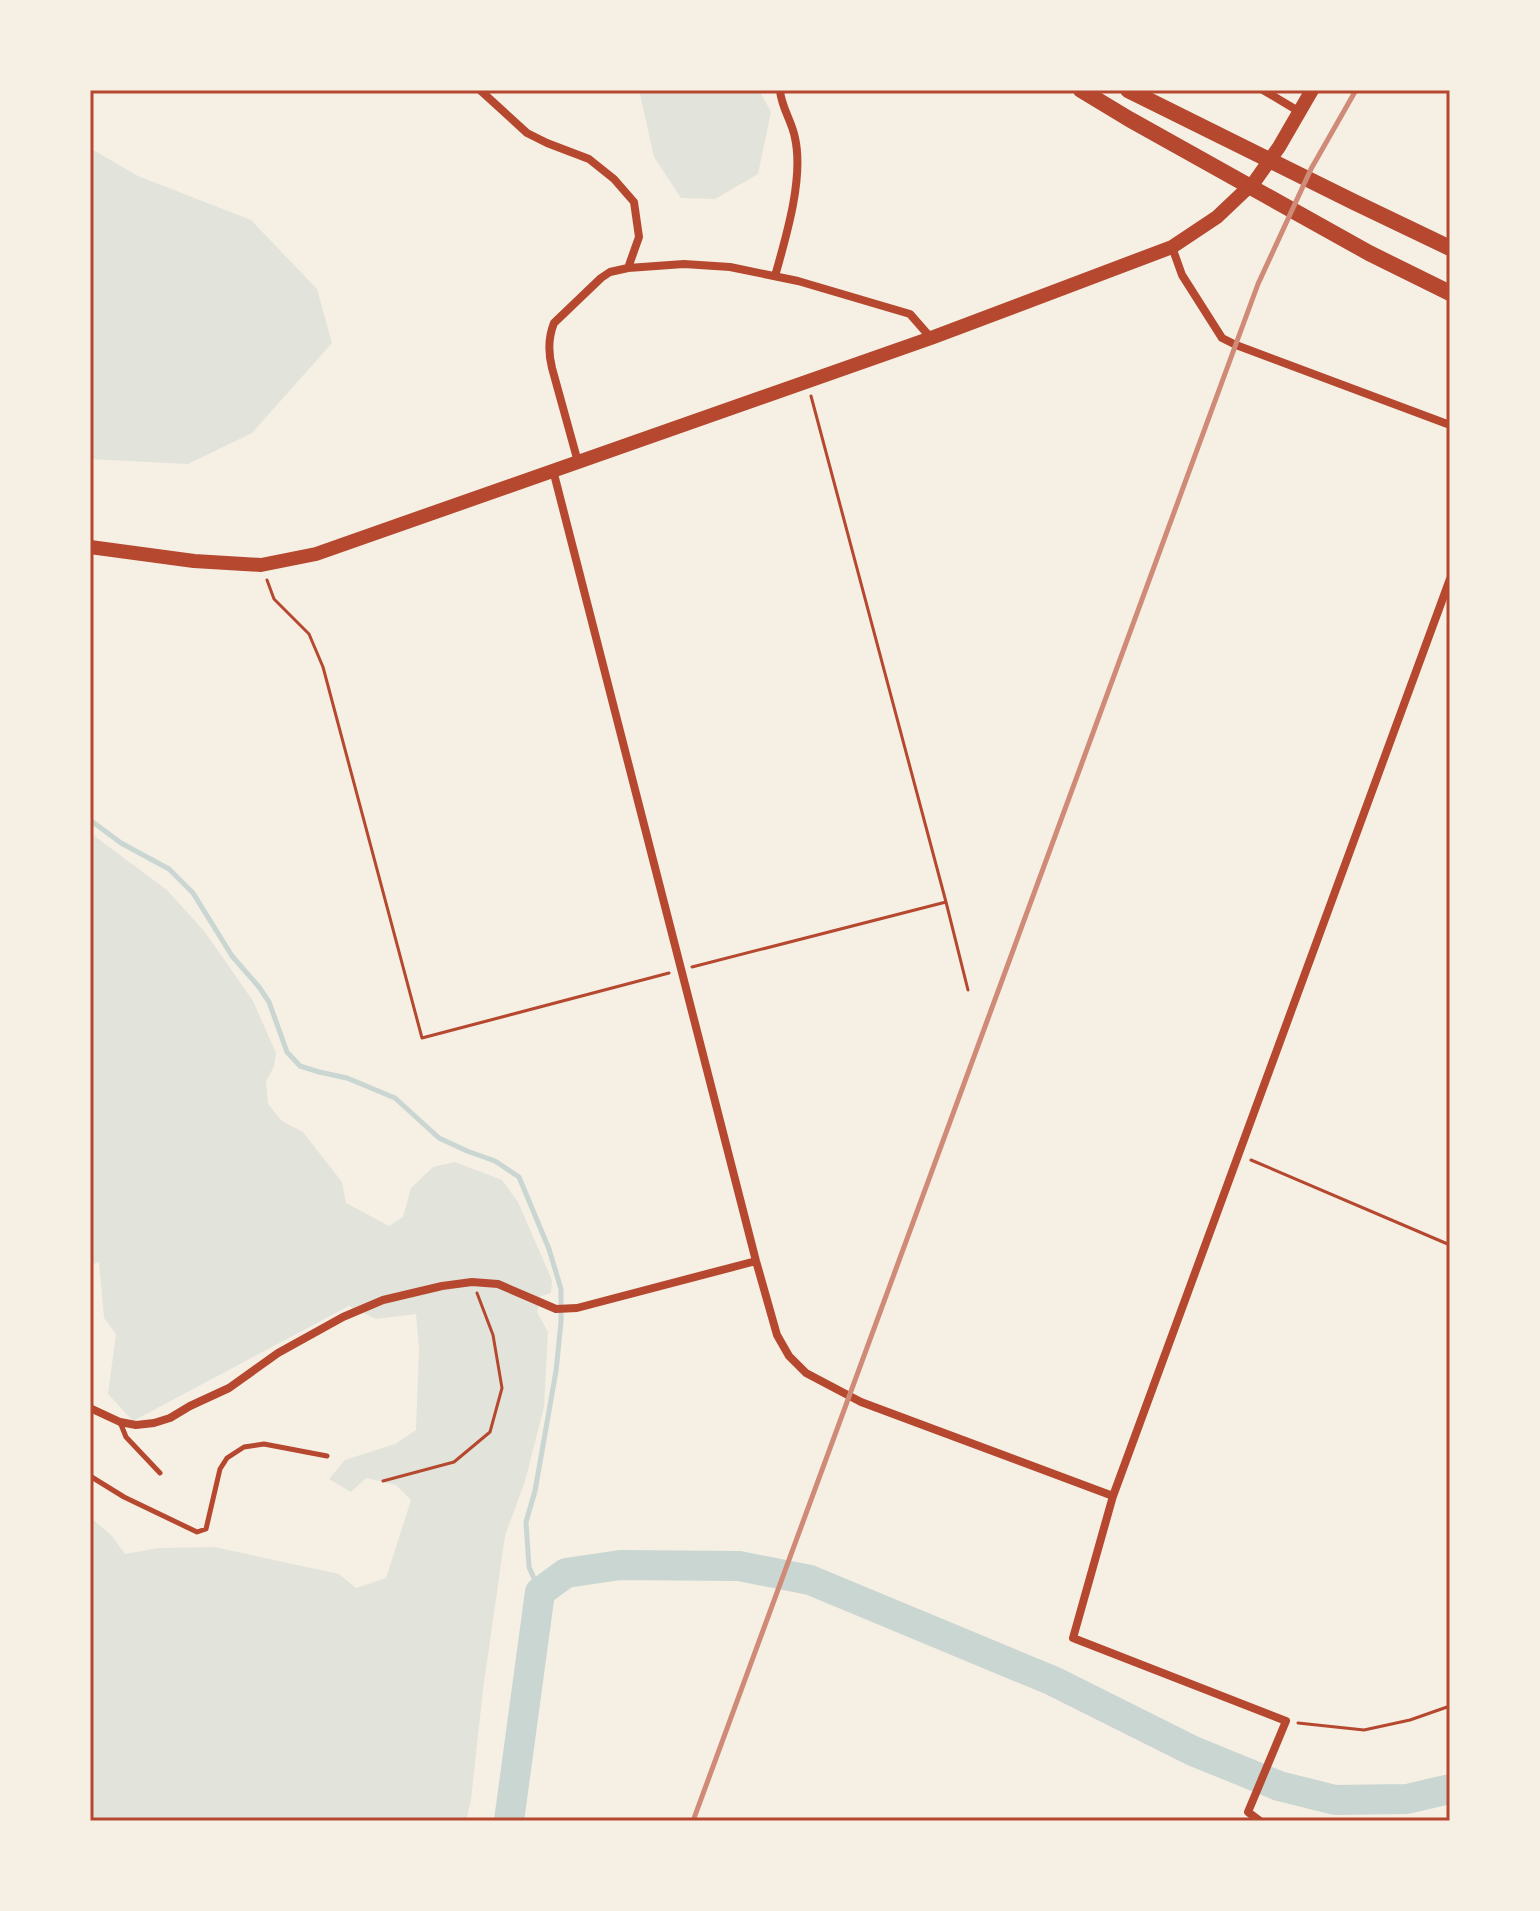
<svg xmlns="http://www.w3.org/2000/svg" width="1540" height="1911" font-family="Cabin,sans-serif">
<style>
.green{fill:#e2e4dc}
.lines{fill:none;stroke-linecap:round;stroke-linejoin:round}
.stream{stroke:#c9d6d2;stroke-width:5}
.river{stroke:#c9d6d2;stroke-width:30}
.path{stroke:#b5482f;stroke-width:3}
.service{stroke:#b5482f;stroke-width:5}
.minor{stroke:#b5482f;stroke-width:8}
.secondary{stroke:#b5482f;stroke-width:14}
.motorway{stroke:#b5482f;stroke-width:16}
.rail{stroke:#cf8b77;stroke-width:5}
.neatline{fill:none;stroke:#b5482f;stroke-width:3}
</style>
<rect width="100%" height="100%" fill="#f6efe4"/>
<!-- green -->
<path class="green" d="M639,90h120l12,22 -13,62 -43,25 -34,-1 -27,-41z
M90,148l48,28 113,44 66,69 15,54 -80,90 -64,31 -98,-5z
M90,831l7,7 70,52 38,42 48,69 23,52 -2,13 -8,16 2,22 14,17 21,11 39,50 4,21 43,23 14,-9 8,-29 22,-21 22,-5 47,18 16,22 34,78 -1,13 -10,3 -4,16 11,20 -4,75 -19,74 -20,55 -22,154 -12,110 -5,21h-376v-304l22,19 13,18 34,-6 55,-1 125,27 17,14 30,-10 25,-78 -15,-15 -30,-7 -15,14 -22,-13 16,-19 50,-16 21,-14 3,-81 -3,-35 -40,5 -27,-13 -216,115 -25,-27 8,-60 -12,-16 -5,-56 -9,3z"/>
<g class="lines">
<!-- stream -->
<path class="stream" d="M90,820l31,23 48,26 24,24 39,63 27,31 10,15 18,50 13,14 19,6 28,6 48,20 44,40 28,13 28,10 24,16 30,72 12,40v33l-5,49 -21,120 -9,31 3,45 11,25"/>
<!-- river -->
<path class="river" d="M509,1821l31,-229 26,-19 54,-8 119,1 71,14 243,101 140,70 86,35 56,14 72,-1 43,-10"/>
<!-- path -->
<path class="path" d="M811,396l135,506 22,88
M267,580l7,19 35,35 14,33 99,371 247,-65
M692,967l254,-65
M1251,1160l199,85
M383,1481l71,-19 36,-30 12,-44 -9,-53 -16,-42
M1298,1723l66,7 46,-10 40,-14"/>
<!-- service -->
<path class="service" d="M120,1422l6,15 34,36
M90,1476l34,21 73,35 9,-3 14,-60 7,-11 17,-11 20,-3 63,12"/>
<!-- minor -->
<path class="minor" d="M480,90l47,43 20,10 42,16 25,20 20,23 5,35 -11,31
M1263,90l37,22
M1172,247l10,28 40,63 14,7 214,80
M775,276c11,-39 29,-98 20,-138 -3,-17 -14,-31 -15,-48
M578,462l-26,-94c-4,-16 -4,-30 2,-45l47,-45 9,-6 18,-4 56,-4 46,3 68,14 112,33 21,24
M553,470l203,791 21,74 12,21 17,17 55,29 252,94
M90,1408l30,14 16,3 18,-2 16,-5 20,-12 39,-18 49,-35 65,-36 40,-17 59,-14 30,-4 26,2 58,25 21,-1 179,-47
M1260,1821l-12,-9 38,-91 -213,-83 40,-142 337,-917"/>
<!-- secondary -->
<path class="secondary" d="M90,547l104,14 67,4 55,-11 615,-216 241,-91 45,-30 38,-36 24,-34 33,-57"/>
<!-- motorway -->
<path class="motorway" d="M1081,90l48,29 240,134 81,40
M1128,90l226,112 96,46"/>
<!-- rail -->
<path class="rail" d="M693,1821l565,-1537 53,-115 45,-79"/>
</g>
<!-- border -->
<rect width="1540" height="1911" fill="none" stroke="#f6efe4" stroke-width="184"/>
<rect x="92" y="92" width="1356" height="1727" class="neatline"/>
</svg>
